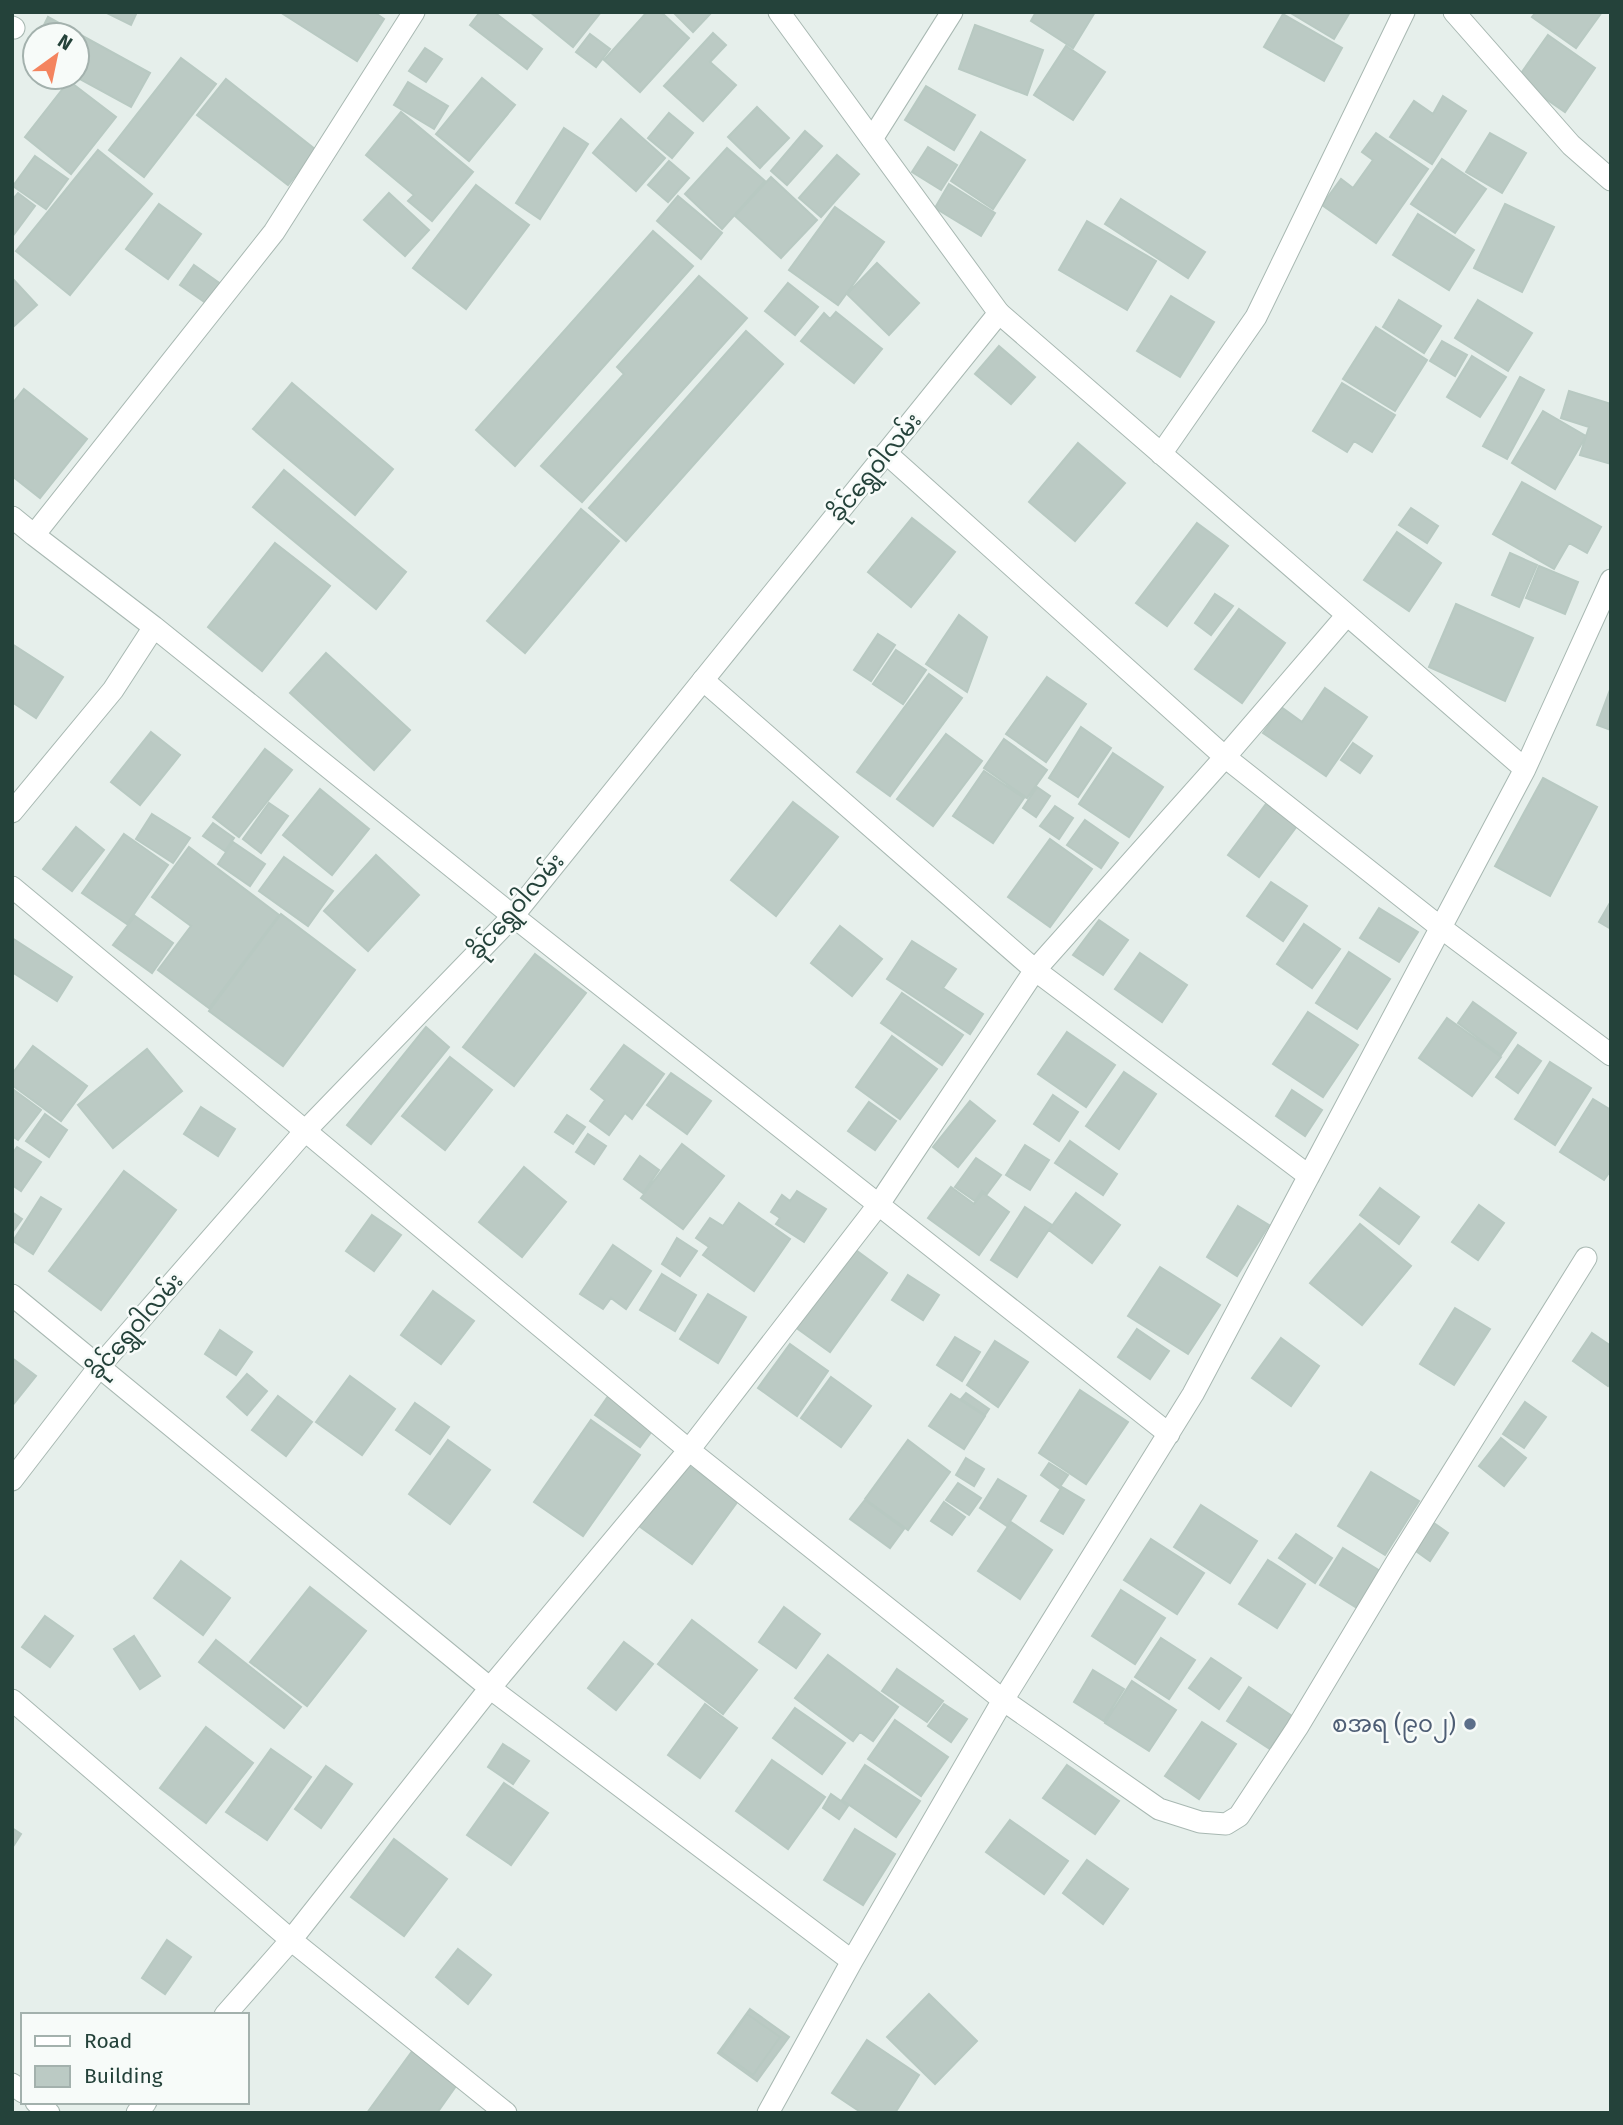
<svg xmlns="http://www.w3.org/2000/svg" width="1623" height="2125" font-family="'Fira Sans','Noto Sans Myanmar',sans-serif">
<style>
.building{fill:#bbcac4;stroke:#b8c9c2;stroke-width:2}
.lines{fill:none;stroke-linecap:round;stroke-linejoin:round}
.minor-casing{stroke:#a8b8b2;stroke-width:23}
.tertiary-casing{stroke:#a8b8b2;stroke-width:23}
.minor{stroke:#fff;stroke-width:21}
.tertiary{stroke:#fff;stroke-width:21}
.service-dot{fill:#5c6f8a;stroke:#f7fbf9;stroke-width:2.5}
.labels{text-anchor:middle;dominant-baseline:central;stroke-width:5;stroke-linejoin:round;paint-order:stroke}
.street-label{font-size:23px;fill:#24423a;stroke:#f7fbf9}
.service-label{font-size:23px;fill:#4e5e75;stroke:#f7fbf9;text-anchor:end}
</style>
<rect width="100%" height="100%" fill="#e6efeb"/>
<!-- building -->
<path class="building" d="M105,12h32l-6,13z
M280,12h94l10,7 -27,42z
M480,12h14l48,37 -15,20 -57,-44z
M530,12h71l-28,35z
M647,12h14l28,26 -49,54 -36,-32z
M673,12h39l-19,20z
M1036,12h59l-22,36 -42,-27z
M1289,12h61l-16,27z
M1536,12h66l-26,36 -44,-31z
M1283,14l59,34 -18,33 -60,-34z
M48,17l102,56 -19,34 -55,-30 1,-42h-38z
M975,25l68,25 -16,45 -68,-26z
M713,33l13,12 -16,17 26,23 -33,36 -39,-35z
M590,34l20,15 -14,18 -20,-15z
M1548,35l47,33 -30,44 -48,-33z
M1066,46l39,26 -32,48 -39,-25z
M425,48l17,11 -16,23 -17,-11z
M181,58l35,26 -72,93 -35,-27z
M482,78l33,27 -46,56 -33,-27z
M226,79l90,71 -28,35 -91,-70z
M69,81l47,36 -45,57 -46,-37z
M408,82l40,24 -14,23 -40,-24z
M926,86l49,29 -21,35 -49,-30z
M1443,96l23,15 -34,53 -42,-27 24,-36 19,13z
M757,107l32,31 -29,30 -32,-31z
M401,112l72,60 -41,49 -24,-20 6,-6 -48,-40z
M669,113l24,20 -21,25 -24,-20z
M621,119l44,39 -29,33 -43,-38z
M564,128l24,16 -48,75 -24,-16z
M805,131l17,15 -35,39 -16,-14z
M981,132l44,28 -32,49 -42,-28z
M1376,133l52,36 -52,74 -54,-38 19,-26 12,9 20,-28 -11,-8z
M1490,133l36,20 -24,40 -36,-21z
M928,147l29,18 -16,25 -29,-18z
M727,148l38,33 -43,48 -37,-35z
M98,150l54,44 -82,101 -54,-44z
M837,155l22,19 -38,43 -22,-19z
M35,156l33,23 -22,30 -33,-23z
M1442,159l44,30 -31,44 -44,-29z
M669,161l20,17 -21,24 -20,-17z
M771,177l46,43 -36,38 -46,-42z
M949,184l46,29 -14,23 -46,-28z
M476,185l53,40 -63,84 -53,-41z
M18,193l17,13 -23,31v-37z
M389,193l40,37 -24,26 -41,-36z
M678,196l44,37 -21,26 -44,-38z
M1121,199l84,53 -17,26 -83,-54z
M159,204l42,30 -33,45 -42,-30z
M1505,204l49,23 -32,65 -48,-24z
M835,207l49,35 -46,63 -49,-35z
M1418,214l56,36 -25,40 -56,-35z
M1087,221l69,40 -29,49 -68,-40z
M653,231l40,35 -178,200 -39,-36z
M877,263l42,40 -30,32 -42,-41z
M194,265l31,22 -15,19 -30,-21z
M699,276l48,42 -165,184 -41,-36 83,-92 -7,-7z
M12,278l25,27 -25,23z
M788,283l30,24 -23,28 -30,-24z
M1171,296l43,26 -34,55 -43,-26z
M1399,300l42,26 -17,27 -41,-26z
M1478,300l54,33 -24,38 -53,-33z
M836,312l46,37 -28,34 -53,-42 23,-28 6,6z
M1376,327l51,33 -32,51 -52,-32z
M746,331l37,33 -157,177 -37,-33z
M1442,341l25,14 -12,21 -25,-15z
M999,346l36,31 -24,27 -36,-30z
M1472,356l34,21 -26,40 -33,-20z
M1520,377l24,13 -37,69 -24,-13z
M292,383l101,86 -38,46 -102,-86z
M1342,383l53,32 -23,37 -18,-11 -7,11 -34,-21z
M24,389l63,50 -47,59 -28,-22v-72z
M1569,391l42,13v60l-31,-9 9,-28 -28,-9z
M1543,411l43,25 -31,53 -43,-26z
M1078,443l47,40 -50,58 -46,-39z
M284,470l122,102 -30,37 -123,-102z
M1522,482l79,45 -14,26 -18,-10 -15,26 -61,-35z
M1411,508l27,18 -11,17 -28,-18z
M581,509l38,32 -94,112 -38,-32z
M912,518l43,34 -44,55 -43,-35z
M1197,523l31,23 -61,80 -31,-23z
M1397,532l44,31 -32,48 -45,-31z
M275,543l55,43 -68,85 -54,-44z
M1510,553l27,12 -18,42 -27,-12z
M1539,566l39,16 -13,32 -39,-16z
M1215,594l18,12 -22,29 -16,-12z
M1456,604l77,34 -28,63 -76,-34z
M1239,609l46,34 -43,60 -47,-34z
M959,615l28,22 -20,55 -41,-28z
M878,634l17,11 -24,36 -17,-11z
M12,644l51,33 -27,41 -24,-16z
M896,650l30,20 -23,34 -30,-20z
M326,653l84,77 -36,40 -84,-77z
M929,674l33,24 -72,98 -33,-24z
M1047,677l39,27 -40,58 -40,-28z
M1611,687v43l-14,-5z
M1325,688l42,29 -41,59 -63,-43 18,-26 21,15z
M1081,727l30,21 -33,49 -29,-19z
M151,732l29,23 -40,50 -29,-23z
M946,734l36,27 -49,65 -36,-27z
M1004,739l43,31 -20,28 -43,-30z
M1353,743l19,13 -12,17 -19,-13z
M265,749l27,21 -53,67 -26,-20z
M1113,753l50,34 -34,50 -50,-33z
M984,771l40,27 -31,45 -40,-27z
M1543,778l54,29 -47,89 -55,-30z
M1037,787l13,9 -14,21 -13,-9z
M320,789l49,40 -37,46 -49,-40z
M793,802l45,35 -62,79 -45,-36z
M269,803l19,13 -27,37 -18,-14z
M1266,804l31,22 -38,51 -31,-22z
M1055,806l18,12 -14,21 -19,-13z
M152,814l38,24 -17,25 -37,-24z
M1085,820l33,23 -17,25 -34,-23z
M213,823l21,15 -9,13 -22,-15z
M76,827l28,23 -32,41 -29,-22z
M124,834l44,31 -41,59 -45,-31z
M1050,839l42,30 -42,58 -42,-30z
M233,842l32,22 -15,22 -32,-22z
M189,847l90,68 -70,93 -51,-38 33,-44 -39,-29z
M376,855l43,40 -51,56 -44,-40z
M284,857l49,34 -25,35 -49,-35z
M1271,882l36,24 -24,35 -36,-25z
M1611,901v28l-12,-7z
M1379,908l39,24 -19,30 -39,-24z
M281,914l74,56 -72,96 -74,-55z
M135,916l38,27 -21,30 -39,-28z
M1099,920l29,20 -25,35 -30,-20z
M1304,924l36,25 -28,39 -35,-24z
M840,926l42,33 -30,37 -41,-33z
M12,938l60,39 -15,24 -45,-29z
M912,941l44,28 -13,19 40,26 -13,20 -83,-55z
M1349,952l41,27 -33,50 -41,-26z
M1140,953l47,32 -25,37 -47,-33z
M535,954l51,39 -72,93 -51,-39z
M902,993l61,42 -21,30 -61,-42z
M1473,1002l43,31 -15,22 -43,-32z
M1308,1012l50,33 -35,52 -50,-33z
M1447,1018l54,39 -29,39 -53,-38z
M426,1027l23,20 -78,97 -24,-19z
M1067,1032l48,33 -29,42 -48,-33z
M892,1036l45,33 -37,50 -44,-32z
M624,1045l40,29 -32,45 -7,-6 -16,22 -19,-14 15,-21 -14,-11z
M1518,1045l23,16 -23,32 -22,-16z
M33,1046l54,40 -26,35 -49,-36v-11z
M147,1049l35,42 -69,57 -35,-43z
M450,1057l42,33 -47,60 -43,-34z
M1550,1062l41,26 -36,57 -40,-26z
M1124,1072l32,22 -37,55 -33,-23z
M671,1073l40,28 -24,33 -40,-29z
M14,1090l27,20 -23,30 -6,-4z
M1292,1090l30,20 -17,26 -29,-20z
M1053,1095l25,17 -19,29 -25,-17z
M1593,1099l18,11v60l-7,10 -44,-28z
M970,1101l25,20 -37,46 -25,-20z
M869,1102l27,19 -21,29 -27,-19z
M201,1107l34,22 -17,27 -34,-22z
M45,1114l22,16 -18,27 -23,-16z
M567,1115l18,12 -12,17 -18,-12z
M588,1134l18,12 -12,18 -18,-12z
M1070,1141l47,33 -14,21 -48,-32z
M682,1144l42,32 -41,53 -42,-31z
M1025,1145l24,15 -19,30 -24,-15z
M17,1147l24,15 -20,29 -9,-6v-31z
M640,1156l19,14 -16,23 -19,-14z
M976,1158l25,17 -14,19 -5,-3 -7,10 -20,-14z
M524,1167l42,35 -44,55 -43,-35z
M124,1171l52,39 -75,100 -52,-39z
M951,1187l23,17 9,-11 26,19 -30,43 -51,-37z
M1380,1188l39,29 -20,27 -39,-29z
M797,1191l29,18 -22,33 -28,-18 4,-6 -9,-6 11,-17 8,6z
M1076,1193l44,32 -28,38 -43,-33z
M41,1197l20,12 -28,45 -20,-13z
M739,1203l51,36 -36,52 -51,-36 6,-8 -13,-9 14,-20 13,8z
M1479,1205l25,18 -26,37 -26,-18z
M1238,1206l31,19 -32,51 -30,-19z
M1025,1207l27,18 -35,52 -26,-17z
M12,1212l10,7 -10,14z
M372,1215l29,20 -27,36 -28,-20z
M1360,1224l51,42 -49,59 -52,-42z
M677,1238l20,13 -17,25 -18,-12z
M613,1245l38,26 -25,38 -15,-11 -8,11 -23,-15z
M849,1245l38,28 -57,79 -39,-28z
M1160,1267l60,38 -32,49 -60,-38z
M662,1274l34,21 -21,36 -35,-21z
M908,1275l31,20 -16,25 -31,-20z
M433,1291l41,30 -33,43 -40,-29z
M708,1294l38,23 -28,46 -38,-24z
M1455,1308l35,21 -36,56 -34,-21z
M1137,1329l32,22 -19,28 -32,-22z
M220,1330l32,22 -16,23 -31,-21z
M1592,1333l19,13v35l-3,5 -35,-25z
M955,1337l25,15 -18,29 -25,-16z
M1281,1338l38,28 -28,40 -39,-28z
M995,1341l33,21 -30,45 -31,-22z
M790,1344l38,27 -31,45 -39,-28z
M12,1358l24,18 -24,30z
M247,1374l20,17 -20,24 -20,-18z
M350,1376l45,33 -33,46 -46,-33z
M831,1377l40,29 -30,41 -40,-29z
M1080,1390l48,32 -42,62 -47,-31z
M966,1393l23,16 -4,6 -24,-16z
M951,1394l34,22 -21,33 -35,-23z
M609,1395l46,32 -15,20 -45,-32z
M278,1396l34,26 -26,34 -34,-26z
M1525,1402l21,15 -22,31 -21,-14z
M415,1403l34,24 -19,27 -34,-24z
M591,1420l49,35 -57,81 -49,-34z
M1501,1438l25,20 -22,28 -25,-20z
M448,1440l42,30 -40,54 -41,-30z
M908,1440l42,32 -42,58 -43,-31z
M966,1458l18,11 -10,17 -18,-11z
M685,1463l53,38 -46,63 -53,-38z
M1049,1463l19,12 -9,13 -18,-13z
M1371,1472l48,29 -34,54 -47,-29z
M998,1479l28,17 -19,30 -27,-18z
M958,1483l23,15 -12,17 -23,-15z
M1062,1487l22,13 -21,34 -22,-13z
M865,1500l39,29 -14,19 -40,-29z
M944,1502l21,15 -13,18 -21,-14z
M1201,1505l56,36 -27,42 -56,-36z
M1431,1521l17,12 -18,28 -17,-12z
M1011,1522l41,28 -32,49 -42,-28z
M1296,1534l36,24 -17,25 -36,-25z
M1151,1539l53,34 -27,41 -53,-34z
M1343,1548l42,26 -23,37 -42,-26z
M1268,1560l37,24 -28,44 -38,-24z
M181,1561l49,37 -27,37 -49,-37z
M310,1587l56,44 -59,75 -57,-44z
M1121,1590l44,28 -30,46 -43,-28z
M784,1607l36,27 -24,34 -37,-26z
M45,1616l28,20 -23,31 -28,-20z
M692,1620l65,50 -34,44 -65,-50z
M134,1636l26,40 -20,13 -26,-40z
M1161,1638l34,22 -26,39 -34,-22z
M216,1640l85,67 -17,21 -85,-66z
M624,1642l29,22 -37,46 -28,-22z
M828,1655l70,52 -25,34 -13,-9 -7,9 -58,-43z
M1211,1658l30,20 -22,31 -30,-21z
M897,1669l46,32 -16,21 -45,-31z
M1093,1670l31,19 -20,32 -30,-19z
M1132,1681l44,29 -27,41 -44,-28z
M1249,1687l43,29 -22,33 -43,-28z
M705,1704l32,24 -37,50 -32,-23z
M944,1704l23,15 -16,23 -23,-16z
M795,1708l50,35 -23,31 -49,-36z
M895,1720l53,37 -27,39 -53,-37z
M1202,1722l34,22 -37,55 -34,-23z
M206,1727l47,36 -47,60 -46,-35z
M503,1744l26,17 -16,23 -25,-17z
M271,1749l40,28 -44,63 -41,-28z
M772,1760l53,37 -37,52 -52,-38z
M865,1765l55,36 -24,36 -54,-37z
M1067,1765l52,36 -24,33 -52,-36z
M326,1766l26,18 -31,44 -26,-19z
M504,1783l44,30 -37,52 -44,-30z
M831,1794l17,12 -9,13 -16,-11z
M1010,1820l58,41 -24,33 -58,-42z
M12,1828l9,6 -9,14z
M855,1829l40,25 -32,51 -39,-25z
M394,1839l53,40 -43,57 -53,-39z
M1087,1860l41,29 -25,35 -40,-31z
M167,1940l24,17 -26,37 -23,-16z
M458,1949l33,26 -23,29 -32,-27z
M929,1994l48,47 -42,43 -48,-47z
M750,2009l39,28 -32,44 -39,-28z
M747,2014l33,23 -27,38 -32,-23z
M867,2040l52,35 -24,38h-33l-30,-20z
M416,2046l45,33 -24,34h-70z"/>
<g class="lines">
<!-- minor casing -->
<g class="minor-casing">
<path id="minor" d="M1454,12l117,133 40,35
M12,27l2,1
M872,139l80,-127
M999,313l526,456
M886,453l339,304 215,170 171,128
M1161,454l95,-137 148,-305
M12,517l22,18 240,-303 140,-220
M154,627l359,289 656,518
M703,680l332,290 274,206
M12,812l101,-122 41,-63 -120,-92
M12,887l677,563 314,250 156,109 41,13 26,2 13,-8 58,-88 99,-165 190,-305
M12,1295l478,393 362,273
M12,1700l279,240 215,173
M225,2015l66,-75 199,-252 199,-238 190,-246 156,-234 190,-213 122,-142
M12,2084l11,8
M36,2102l13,11
M137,2113l9,-11
M768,2113l84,-152 151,-261 190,-306 332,-625 86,-189"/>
</g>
<!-- tertiary casing -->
<g class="tertiary-casing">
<path id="tertiary" d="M12,1480l87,-113 206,-236 208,-215 486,-603 -220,-301"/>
</g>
<!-- minor -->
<use href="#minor" class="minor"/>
<!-- tertiary -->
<use href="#tertiary" class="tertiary"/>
</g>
<!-- markers -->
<circle class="service-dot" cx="1470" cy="1724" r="7"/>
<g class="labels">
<!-- street labels -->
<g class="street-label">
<text transform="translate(875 467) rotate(-51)">ခိုင်ရွှေဝါလမ်း</text>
<text transform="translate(516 906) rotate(-49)">ခိုင်ရွှေဝါလမ်း</text>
<text transform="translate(135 1326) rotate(-49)">ခိုင်ရွှေဝါလမ်း</text>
</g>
<!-- service labels -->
<g class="service-label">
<text x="1456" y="1724">စအရ (၉၀၂)</text>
</g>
</g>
<!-- border -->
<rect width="1623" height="2125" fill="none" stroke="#24423a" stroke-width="28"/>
<!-- legend -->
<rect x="21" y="2013" width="228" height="91" fill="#f7fbf9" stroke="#a3b1ad" stroke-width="2"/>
<rect x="35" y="2036" width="35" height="10" fill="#ffffff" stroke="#a3b1ad" stroke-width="2"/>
<text x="84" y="2048" font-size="21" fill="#24423a">Road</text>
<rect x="35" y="2066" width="35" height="21" fill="#bbcac4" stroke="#a3b1ad" stroke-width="2"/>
<text x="84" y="2083" font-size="21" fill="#24423a">Building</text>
<!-- north arrow -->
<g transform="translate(56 56) rotate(33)"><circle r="33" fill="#f7fbf9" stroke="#a3b1ad" stroke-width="2"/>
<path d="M0-5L12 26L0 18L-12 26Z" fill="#f4845f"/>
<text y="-10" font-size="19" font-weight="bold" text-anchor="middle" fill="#24423a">N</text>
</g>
</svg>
